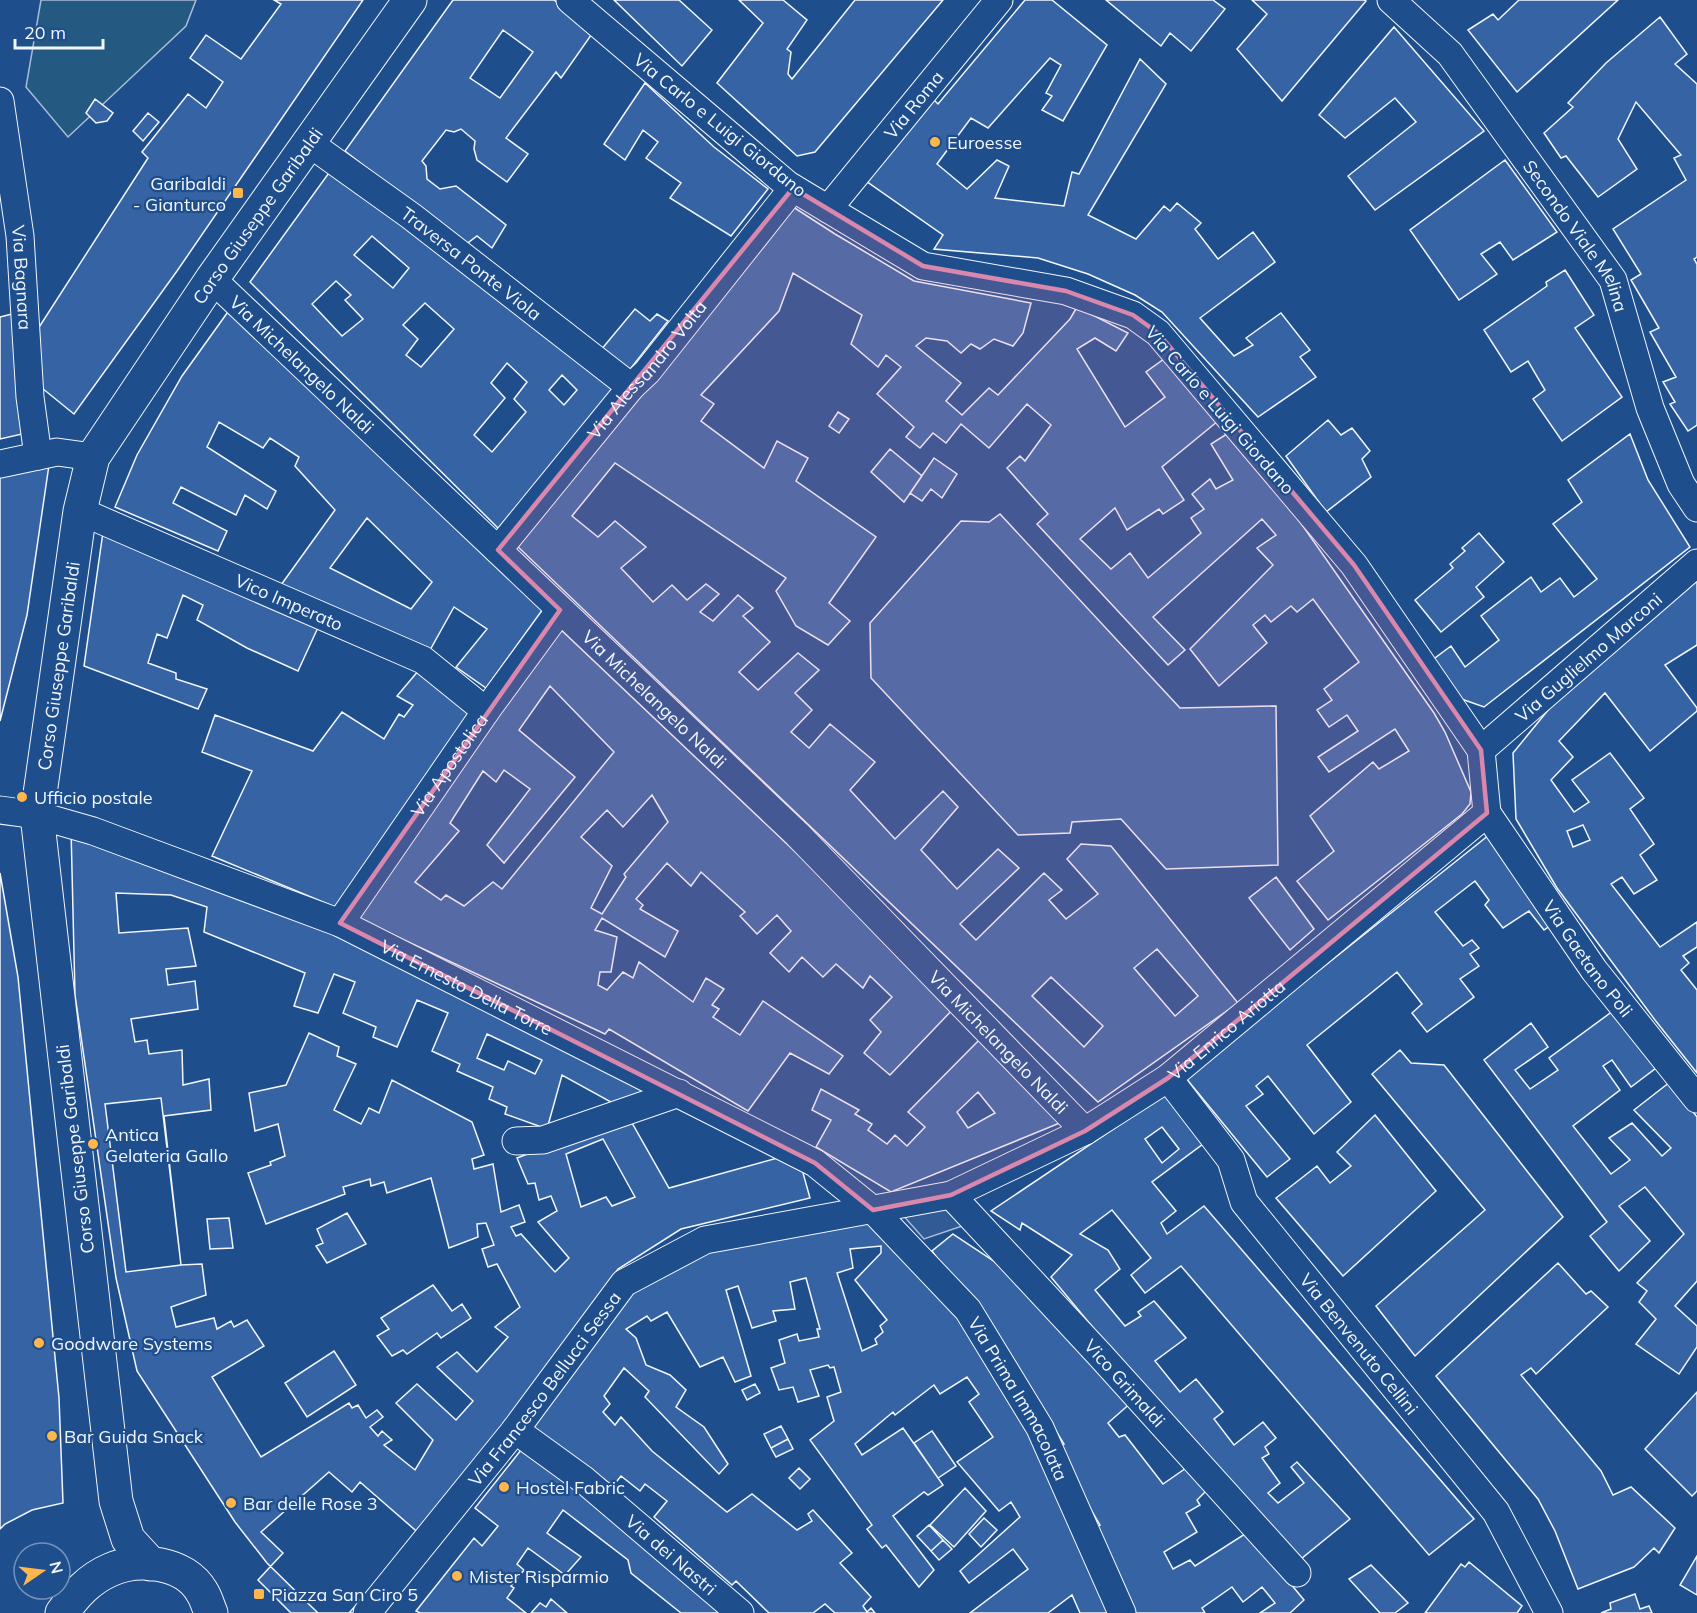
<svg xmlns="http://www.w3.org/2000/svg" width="1697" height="1613" font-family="Mulish,sans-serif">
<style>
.green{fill:#245a82;stroke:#a8bbd7;stroke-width:1.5}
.parking{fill:#305b95;stroke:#a8bbd7;stroke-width:1.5}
.building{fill:#3563a3;stroke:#f2f6ff;stroke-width:1.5;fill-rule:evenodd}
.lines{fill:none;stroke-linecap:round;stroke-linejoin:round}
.minor-casing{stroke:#f2f6ff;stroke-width:29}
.primary-casing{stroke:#f2f6ff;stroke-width:35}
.minor{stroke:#1f4e8c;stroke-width:27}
.primary{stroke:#1f4e8c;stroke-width:33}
.marked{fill:#da87ad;fill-opacity:0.2;stroke:#da87ad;stroke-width:4.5;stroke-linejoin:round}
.poi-dot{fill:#ffb74d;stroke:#1f4e8c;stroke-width:2}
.labels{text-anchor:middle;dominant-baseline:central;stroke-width:4.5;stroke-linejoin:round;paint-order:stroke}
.street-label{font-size:18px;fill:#f2f6ff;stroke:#1f4e8c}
.poi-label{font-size:18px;fill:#f2f6ff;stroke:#1f4e8c;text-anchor:start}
</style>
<rect width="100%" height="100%" fill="#1f4e8c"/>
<!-- green -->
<path class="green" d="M41,0h155l-10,26 -118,111 -42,-50z"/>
<!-- parking -->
<path class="parking" d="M951,1195l20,28 -47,16 -23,-26z"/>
<!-- building -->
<path class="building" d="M274,0h89l-186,271 -103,143 -37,-30 -3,-49 114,-177 -6,-6 46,-58 18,14 17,-26 -33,-24 16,-23 35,24 40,-55z
M453,0h101l40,31 -33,47 -5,-6 -50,66 22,16 -21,28 -30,-22 -3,-11 1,-8 -14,-12 -7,3 -8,-2 -24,31 4,5 1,13 13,10 16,-3 50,39 -14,23 -15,-12 -12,9 -120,-94zM503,30l30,22 -33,46 -30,-20z
M614,0h65l33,30 -30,36z
M739,0h44l24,20 -20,29 4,3 -3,22 4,5 63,-79h88l-128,152 -18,4 -80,-73 46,-60z
M1025,0h27l55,45 -44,76 -21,-11 10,-14 -6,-3 15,-28 -11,-7 -62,70 -17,-10 -34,46 30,25 30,-29 12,6 -14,32 69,8 8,-34 7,2 61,-115 26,25 -78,131 48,24 28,-33 6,5 7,-8 24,20 -6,6 23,30 35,-27 22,30 -75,56 34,38 19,-11 -7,-7 35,-25 29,37 -10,7 16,20 -58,40 -96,-105 -27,-17 -47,-21 -50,-16 -104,-9 9,-14 -77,-54 66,-83 6,6z
M1106,0h107l12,9 -34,42 -21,-18 -9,13z
M1252,0h112l2,1 -84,100 -45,-52 30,-35z
M1519,0h99l-101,92 -49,-62 25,-16 5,6z
M1660,17l27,37 -12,10 22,20v173l-3,2 3,5v161l-9,6 -18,-27 5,-2 -12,-20 13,-5 -26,-45 9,-4 -28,-48 10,-6 -28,-45 73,-49 -12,-22 7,-3 -45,-53 -18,37 19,30 -39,28 -32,-41 -5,2 -17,-25 29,-26 -5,-4 38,-40z
M1394,27l90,104 -109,79 -27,-34 68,-54 -21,-24 -50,40 -26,-23z
M645,83l69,64 54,42 -37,47 -61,-38 11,-15 -35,-25 12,-16 -15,-12 -18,30 -21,-16z
M95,99l18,14 -6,8 -11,2 -10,-10z
M148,113l11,9 -16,19 -10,-10z
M1505,160l52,72 -44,28 -13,-18 -19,12 16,20 -38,26 -49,-70z
M331,170l255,198 49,-59 15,12 7,-7 11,7 -166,211 -252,-250zM372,236l37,32 -16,20 -39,-33zM336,281l15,14 -6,5 18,19 -21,17 -30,-32zM425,303l29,26 -33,38 -15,-12 12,-16 -15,-14zM507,363l20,19 -13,17 12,13 -34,40 -18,-17 31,-37 -14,-15zM562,375l15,15 -13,15 -15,-15z
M787,203l48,31 79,47 117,22 -8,30 -10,13 -19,-7 -14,10 -9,-5 -10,9 -14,-12 -21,-3 -10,8 45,37 -15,18 16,14 27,-27 9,7 72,-76 7,-12 51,26 -12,18 -21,-13 -18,11 48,78 40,-30 -19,-25 18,-13 54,62 -56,46 22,33 -21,14 -4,-5 -32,21 -12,-22 -35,31 31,30 19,-16 18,25 53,-45 -10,-15 13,-9 -12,-15 18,-15 6,10 17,-9 -22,-36 19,-12 56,70 148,211 11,19 26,60 -1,12 -8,10 -134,106 -31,-39 37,-30 -24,-35 63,-54 6,7 30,-18 -14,-22 -66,43 -11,-15 40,-26 -11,-16 -18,12 -12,-17 15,-10 -8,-11 35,-27 -46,-63 -16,13 -6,-6 -20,16 -6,-7 -12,10 14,18 -48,43 -29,-37 83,-84 -16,-17 19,-13 -14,-16 -109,98 32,33 -17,15 -131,-141 11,-10 -41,-46 13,-12 5,5 26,-36 -24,-21 -38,44 -28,-24 -15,19 -13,-10 -13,15 -14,-11 8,-10 -37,-33 24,-27 -15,-12 -8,12 -27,-23 11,-29 -69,-42 -14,38 -78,84 13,9 -13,17 63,47 13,-27 31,17 -12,23 80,56 -47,66 21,18 -22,24 -32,-19 -20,-35 10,-13 -171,-115 -43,53 26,21 17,-16 31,26 -25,21 32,34 19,-17 15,15 19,-16 13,10 -19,18 13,9 25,-26 15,13 -10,8 27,26 -31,30 19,18 40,-37 21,17 -24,23 17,17 -21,22 18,16 21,-24 45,38 -25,28 45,49 48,-48 15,16 -37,43 36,39 41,-40 21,19 -59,56 16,16 68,-67 18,17 -13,10 17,19 32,-25 -31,-35 14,-15 30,2 127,157 -140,99 -584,-559zM1157,949l41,47 -23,20 -41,-48zM1051,977l52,49 -19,21 -52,-51z
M1565,270l29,45 -19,13 47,69 -60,44 -29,-42 12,-9 -17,-29 -17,11 -27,-42 63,-44 -1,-4z
M230,309l313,300 -57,79 -30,-21 31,-38 -33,-22 -24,43 -149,-65 54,-75 -40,-44 4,-9 -29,-19 -7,10 -44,-26 -12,25 69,44 -9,18 -22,-14 -9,20 -55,-28 -8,16 54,28 -9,20 -103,-44 22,-52 45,-79zM367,518l65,64 -21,27 -81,-41z
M16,313l15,119 -31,7v-122z
M838,412l11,7 -10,14 -10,-7z
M1328,420l13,15 11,-7 18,23 -8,8 9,18 -45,35 -40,-56z
M1630,434l18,46 42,67 -206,160 -28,-10 -25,-36 20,-15 14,21 34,-27 -18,-24 50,-39 10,15 19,-14 14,19 23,-18 -44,-55 29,-22 -14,-22z
M890,449l32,27 -18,26 -33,-30z
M934,458l23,16 -15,24 -11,-9 -9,12 -12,-8z
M49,465l-22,150 -27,106v-250z
M1000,514l180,194 96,-2 2,159 -112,4 -45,-50 -49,3 -2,11 -52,2 -147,-157 -1,-55 91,-102 28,1z
M104,525l217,96 -23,50 -51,-23 -50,-28 6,-15 -20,-10 -16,43 -10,-4 -9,29 28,10v6l31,10 -9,20 -114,-43z
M1479,533l25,29 -28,25 8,10 -43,35 -26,-32 38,-32 -3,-4 15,-13 -3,-3z
M1697,574v71l-32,20 32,43v3l-47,40 -45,-58 -46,48 14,16 -22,23 23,32 15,-10 -17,-22 38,-27 34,45 -14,11 24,35 -14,11 17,25 -23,14 -12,-17 -11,7 49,63 37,-25v25l-14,9 6,7 -8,7 16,20v83l-42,-53 -98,-132 -41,-69 -3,-66 72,-88zM1583,825l7,15 -17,7 -6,-16z
M558,627l399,378 -67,70 -26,-22 17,-21 -11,-12 22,-23 -22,-21 -7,12 -27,-24 -13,13 -21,-20 -13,15 -19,-19 21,-22 -14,-16 -20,19 -17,-18 5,-4 -44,-40 -10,14 -24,-23 -31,36 7,6 -3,4 38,22 -13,26 -63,-39 -7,12 22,7 -6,35h-11l-2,13 9,5 16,-18 10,6 6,-16 54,40 13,-24 18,11 -12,16 7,4 -6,8 27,18 23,-34 80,55 -14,18 -39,-21 -42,58 -139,-82 -4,5 -248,-116zM550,686l64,66 -112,137 -9,-7 -29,24 -18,-11 -5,5 -26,-18 44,-51 -9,-8 33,-52 13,11 8,-12 26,19 -43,56 17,18 71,-86 -56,-47zM652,795l16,27 -44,52 2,3 -24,37 -11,-6 21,-42 -31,-29 26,-27 16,17z
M419,670l57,40 -141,197 -123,-51 40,-85 -50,-19 13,-37 98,36 29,-39 42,27 15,-25 5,3 9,-12 -16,-9z
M71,829l247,97 336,164 -36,16 -56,-31 -15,54 -42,-15 2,-7 -18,-8 4,-12 -36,-16 3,-7 -28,-13 16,-38 -31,-13 -20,47 -24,-10 3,-10 -33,-14 12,-31 -21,-8 -16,39 -24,-7 11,-33 -101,-41 3,-25 -36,-12 -55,-2 3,40 69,-5 8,38 -30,3 2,16 27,-4 3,28 -67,10 4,23 12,-2 2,14 33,-4 1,35 26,-6 2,31 -47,6 17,149 21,-1 4,31 -35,12 5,20 38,-9 3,11 14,-8 3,6 13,-7 17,26 -52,31 49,80 88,-54 3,5 6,-3 8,13 11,-8 6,7 -13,10 8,9 4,-5 10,9 -8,5 31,25 18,-30 -37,-37 21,-19 39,36 17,-19 -36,-34 20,-15 20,20 31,-35 -13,-10 25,-20 -23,-43 -9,3 -6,-18 12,-4 -8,-22 -9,1 1,13 -29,11 -18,-70 -44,15 -3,-11 -13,4 -1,-7 -27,8 2,7 -79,30 -18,-51 23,-8 -1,-3 15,-6 -7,-32 -23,7 -6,-38 37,-8 23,-52 30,14 -2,9 19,8 -22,46 27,14 8,-16 10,5 13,-33 80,42 12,33 -12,4 2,10 19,-5 8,48 18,-7 6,17 -14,5 5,9 5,-2 34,38 14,-14 -31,-36 19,-11 -6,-15 -12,4 -4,-17 -7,1 -11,-26 111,-42 41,72 123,-34 21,18 -10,1 7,25 -129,31 -63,40 -112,161 -74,91 -83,92h-31l-51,-50 -32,-41 -98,-151 -21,-93 -41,-283zM487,1034l55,26 -7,14 -27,-13 -4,9 -27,-12zM603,1139l32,58 -23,9 -6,-9 -25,10 -15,-53z
M1489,835l65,88 -10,7 -15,-19 -26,17 -18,-23 4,-5 -14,-19 -40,31 28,34 9,-6 7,8 -9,6 9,12 -19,13 14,18 -47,35 -15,-19 10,-9 -25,-32 -90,73 44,57 -37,32 -46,-58 -12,10 7,8 -17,12 44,53 -23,18 -82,-100z
M0,873l18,104 41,421 4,105 -31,7 -27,14 -5,5z
M1276,877l38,52 -24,21 -41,-52z
M1617,1008l43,57 -29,22 -19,-27 -9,6 17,24 -47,36 38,48 19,-14 -21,-22 23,-15 30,33 9,-8 -37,-38 36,-28 27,35v164l-22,25 22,20v21l-18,27 -43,-30 20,-25 -17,-17 8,-11 -10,-8 47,-49 -39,-47 -26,19 31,35 -31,30 -29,-35 17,-14 -123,-162 47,-37 17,24 -33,23 15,19 28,-19 -9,-12z
M985,1034l87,84 -181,74 -75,-45 15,-27 -19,-10 9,-21 38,21 -4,4 17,10 -4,6 19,14 8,-9 12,11 18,-19 -17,-15zM978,1092l17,21 -27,15 -11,-16z
M1400,1050l11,13 33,2 119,152 -148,139 -39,-50 109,-96 -113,-136z
M1170,1091l37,50 -55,41 24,29 -15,12 6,11 37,-28 270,313 -45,36 -248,-289 -36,27 -14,-18 20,-17 -39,-48 -32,24 28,16 12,19 -25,21 30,36 16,-10 -3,-4 16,-11 32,37 -31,23 25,31 16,-13 27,33 -9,7 20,26 29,-23 13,16 -11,9 4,7 -7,4 18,25 -12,10 10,10 26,-20 -13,-16 6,-5 53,57 -54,44 -122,-138 -123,-148 21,-22 -50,-32 -2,7 -29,-19zM1162,1127l17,22 -17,14 -17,-24z
M161,1098l20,167 -55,7 -21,-168z
M1375,1115l61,76 -93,85 -67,-78 41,-32 13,17 21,-17 -14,-14z
M347,1213l19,31 -39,19 -11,-17 7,-3 -6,-14z
M229,1218l4,30 -23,1 -3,-30z
M883,1222l73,84 70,110 90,197h-36l-8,-18 -24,18h-78l58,-44 -15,-20 -44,34 -9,-12 60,-54 -9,-15 -12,9 -42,-49 36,-25 -24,-35 10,-8 -12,-17 -27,17 -6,-9 -39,30 -2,-3 -38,32 7,11 41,-27 40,57 -15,10 -4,-3 -31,24 41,54 -15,17 -33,-42 -4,3 -15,-19 5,-4 -62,-85 24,-19 -7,-24 14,-5 -7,-25 -4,1 -2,-3 -18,5 9,26 -21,6 -5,-15 -14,3 -8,-22 14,-5 -6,-23 18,-6 2,7 20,-4 -2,-8h3l-14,-51 -16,4 5,27 -22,2 3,10 -24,7 -14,-42 -12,4 25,86 -16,6 -12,-25 -23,10 -33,-55 -16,9 -4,-5 -21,13 10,9 10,27 24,10 16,15 -10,17 28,20 24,37 -9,10 -74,-77 4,-6 -25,-23 -20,28 6,8 -7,8 12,13 6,-8 31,34 75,61 25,-18 45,36 15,-9 -4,-7 5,-4 39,43 -12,10 31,34 -8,9 4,6 4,-4 4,5h-40l-10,-9 -12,9h-44l-33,-32 -4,4 -78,-68 13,-16 -22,-17 -5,7 -19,-15 -8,10 -37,-28 -50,-33 108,-139 48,-29 141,-29zM881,1246v7l-26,27 32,40 -7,6 3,6 -8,7 2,5 -15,7 -25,-78 16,-5 -3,-19z
M953,1234l95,63 85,104 -25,22 11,14 6,-2 38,49 26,-18 18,24 -10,10 3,5 -14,8 11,19 -33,20 9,17 17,-9 5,6 53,-34 56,68 -14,13h-30l15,-10 -13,-16 -19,15 -11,-15 -30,21 3,5h-74l-37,-86 6,-2 -33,-56 -7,-24 4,-1 -56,-91 -76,-102z
M1558,1263l28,31 5,-3 17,16 -72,67 -5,-6 -10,7 80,96 12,24 18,-8 44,41 -16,25 -5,-5 -20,19 -56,22 -23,-58 -17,-32 -102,-123z
M433,1285l19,26 10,-7 9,14 -30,20 -4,-5 -30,21 -4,-4 -11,6 -15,-20 12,-7 -8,-11z
M334,1351l22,34 -49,32 -22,-34z
M755,1384l5,9 -13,7 -5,-10z
M1697,1392v99l-5,5 -47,-47z
M781,1426l7,13 -17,9 -7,-14z
M932,1431l24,35 -18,12 -24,-35z
M788,1439l5,10 -17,8 -5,-9z
M525,1445l199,160 -6,8h-37l-50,-40 -3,-13 -65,-50 -16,23 34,24 -16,18 -37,-27 -11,16 7,6 -13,16 3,2 -7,10 19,15h-106l-4,-2 58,-73 8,8 16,-20 -23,-18z
M799,1468l11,11 -10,10 -11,-11z
M329,1472l23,20 8,-10 62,54 -65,77h-66l-33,-33 25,-27 -22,-21z
M965,1488l21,23 -32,36 -24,-22z
M984,1518l13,12 -16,17 -12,-13z
M929,1525l14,15 -12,11 -14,-15z
M943,1540l9,9 -13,11 -8,-9z
M1697,1556v39l-17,-10z
M1469,1562l53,44 -5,7h-92l36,-49 4,3z
M1371,1565l37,38 -13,10h-15l-31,-34z
M1635,1594l5,15 9,-3 3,7h-51l10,-4 -1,-6z
M551,1599l16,14h-36l9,-10 6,4z"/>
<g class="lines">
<!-- minor casing -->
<g class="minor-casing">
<g id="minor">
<path id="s1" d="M1391,0l59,54 163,226 37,128 31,76 16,24"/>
<path id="s2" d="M0,101l20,135 10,161 8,59"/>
<path id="s3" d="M309,143l102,73 220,171"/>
<path id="s4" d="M828,209l171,-209"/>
<path id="s5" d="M212,279l585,555 288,297"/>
<path d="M0,464l57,-12 36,5"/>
<path id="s6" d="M80,511l343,149 63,51"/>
<path id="s7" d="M498,550l133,-163 16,-15 146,-184"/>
<path id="s8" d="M1481,750l216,-187"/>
<path id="s9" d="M0,810l37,5 56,16 247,92 475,240 58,47 95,100 72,118 82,185"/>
<path id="s10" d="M1487,813l107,157 103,129"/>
<path id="s11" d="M340,923l146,-212 74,-101"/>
<path id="s12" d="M1168,1078l63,82 13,42 252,310 53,101"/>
<path d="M516,1141l27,-1 136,-47"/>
<path id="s13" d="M951,1195l149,160 197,218"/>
<path id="s14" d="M515,1430l69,50 156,133"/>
<path id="s15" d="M367,1613l148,-183 109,-147 81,-43 246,-45 134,-64 83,-53 319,-265 -6,-63 -127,-185 -196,-232 -25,-18 -67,-24 -143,-25 -135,-81 -218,-185"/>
</g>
</g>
<!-- primary casing -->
<g class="primary-casing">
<g id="primary">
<path id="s16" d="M151,1564l-23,-25 -12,-38 -79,-686 43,-304 13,-54 119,-178 198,-279"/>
<path d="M62,1613c13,-18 27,-34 48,-43 29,-13 75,-8 92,22 4,6 6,14 9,21"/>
</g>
</g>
<!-- minor -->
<use href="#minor" class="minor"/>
<!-- primary -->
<use href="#primary" class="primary"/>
</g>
<!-- marked area -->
<path class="marked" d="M793,188l130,78 143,25 67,24 25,18 196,232 127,185 6,63 -319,265 -83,53 -134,64 -78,15 -58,-47 -475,-240 220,-313 -62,-60z"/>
<!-- markers -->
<g class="poi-dot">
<circle cx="935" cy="142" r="6"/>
<rect x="232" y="187" width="12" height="12" rx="3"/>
<circle cx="22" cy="797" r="6"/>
<circle cx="93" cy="1144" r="6"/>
<circle cx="39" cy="1343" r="6"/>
<circle cx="52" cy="1436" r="6"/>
<circle cx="504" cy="1487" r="6"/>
<circle cx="231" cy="1503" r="6"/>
<circle cx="457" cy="1576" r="6"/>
<rect x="253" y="1588" width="12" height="12" rx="3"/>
</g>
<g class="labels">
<!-- street labels -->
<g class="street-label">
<text stroke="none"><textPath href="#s4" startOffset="135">Via Roma</textPath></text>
<text transform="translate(720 125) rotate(39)">Via Carlo e Luigi Giordano</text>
<text stroke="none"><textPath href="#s16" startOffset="1419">Corso Giuseppe Garibaldi</textPath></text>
<text stroke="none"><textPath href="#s1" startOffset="302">Secondo Viale Melina</textPath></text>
<text stroke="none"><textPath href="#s3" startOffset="202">Traversa Ponte Viola</textPath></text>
<text stroke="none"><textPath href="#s2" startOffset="178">Via Bagnara</textPath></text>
<text stroke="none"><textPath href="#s5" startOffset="124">Via Michelangelo Naldi</textPath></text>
<text stroke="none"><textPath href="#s7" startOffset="234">Via Alessandro Volta</textPath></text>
<text transform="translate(1220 410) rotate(49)">Via Carlo e Luigi Giordano</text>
<text stroke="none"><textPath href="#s6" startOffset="228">Vico Imperato</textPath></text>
<text stroke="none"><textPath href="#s8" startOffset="142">Via Guglielmo Marconi</textPath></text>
<text stroke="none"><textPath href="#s16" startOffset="915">Corso Giuseppe Garibaldi</textPath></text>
<text stroke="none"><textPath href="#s5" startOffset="610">Via Michelangelo Naldi</textPath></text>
<text stroke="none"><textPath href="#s11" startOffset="192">Via Apostolica</textPath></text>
<text stroke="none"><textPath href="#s10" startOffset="177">Via Gaetano Poli</textPath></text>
<text stroke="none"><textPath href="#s9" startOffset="501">Via Ernesto Della Torre</textPath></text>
<text stroke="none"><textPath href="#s15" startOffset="1083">Via Enrico Ariotta</textPath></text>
<text stroke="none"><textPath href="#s5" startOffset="1096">Via Michelangelo Naldi</textPath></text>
<text transform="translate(75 1149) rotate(-97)">Corso Giuseppe Garibaldi</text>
<text stroke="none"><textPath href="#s12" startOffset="330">Via Benvenuto Cellini</textPath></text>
<text stroke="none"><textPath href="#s13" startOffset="256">Vico Grimaldi</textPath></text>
<text stroke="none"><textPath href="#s15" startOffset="286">Via Francesco Bellucci Sessa</textPath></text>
<text stroke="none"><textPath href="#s9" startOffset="1206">Via Prima Immacolata</textPath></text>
<text stroke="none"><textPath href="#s14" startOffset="200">Via dei Nastri</textPath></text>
</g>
<!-- poi labels -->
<g class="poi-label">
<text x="947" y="142">Euroesse</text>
<text x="226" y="183" text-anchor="end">Garibaldi<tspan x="226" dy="21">- Gianturco</tspan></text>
<text x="34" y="797">Ufficio postale</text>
<text x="105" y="1134">Antica<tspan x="105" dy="21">Gelateria Gallo</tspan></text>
<text x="51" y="1343">Goodware Systems</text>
<text x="64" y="1436">Bar Guida Snack</text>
<text x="516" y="1487">Hostel Fabric</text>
<text x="243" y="1503">Bar delle Rose 3</text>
<text x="469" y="1576">Mister Risparmio</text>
<text x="271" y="1594">Piazza San Ciro 5</text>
</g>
</g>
<!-- north arrow -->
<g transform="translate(42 1571) rotate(76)"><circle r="28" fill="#1f4e8c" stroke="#7391ba" stroke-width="1.5"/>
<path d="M0-4.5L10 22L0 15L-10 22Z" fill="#ffb74d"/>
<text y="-9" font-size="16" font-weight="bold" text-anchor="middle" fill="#f2f6ff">N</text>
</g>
<!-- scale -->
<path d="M15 39v9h88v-9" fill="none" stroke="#f2f6ff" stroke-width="3"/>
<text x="24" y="39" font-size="18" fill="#f2f6ff" stroke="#1f4e8c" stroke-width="4.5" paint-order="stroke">20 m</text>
</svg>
